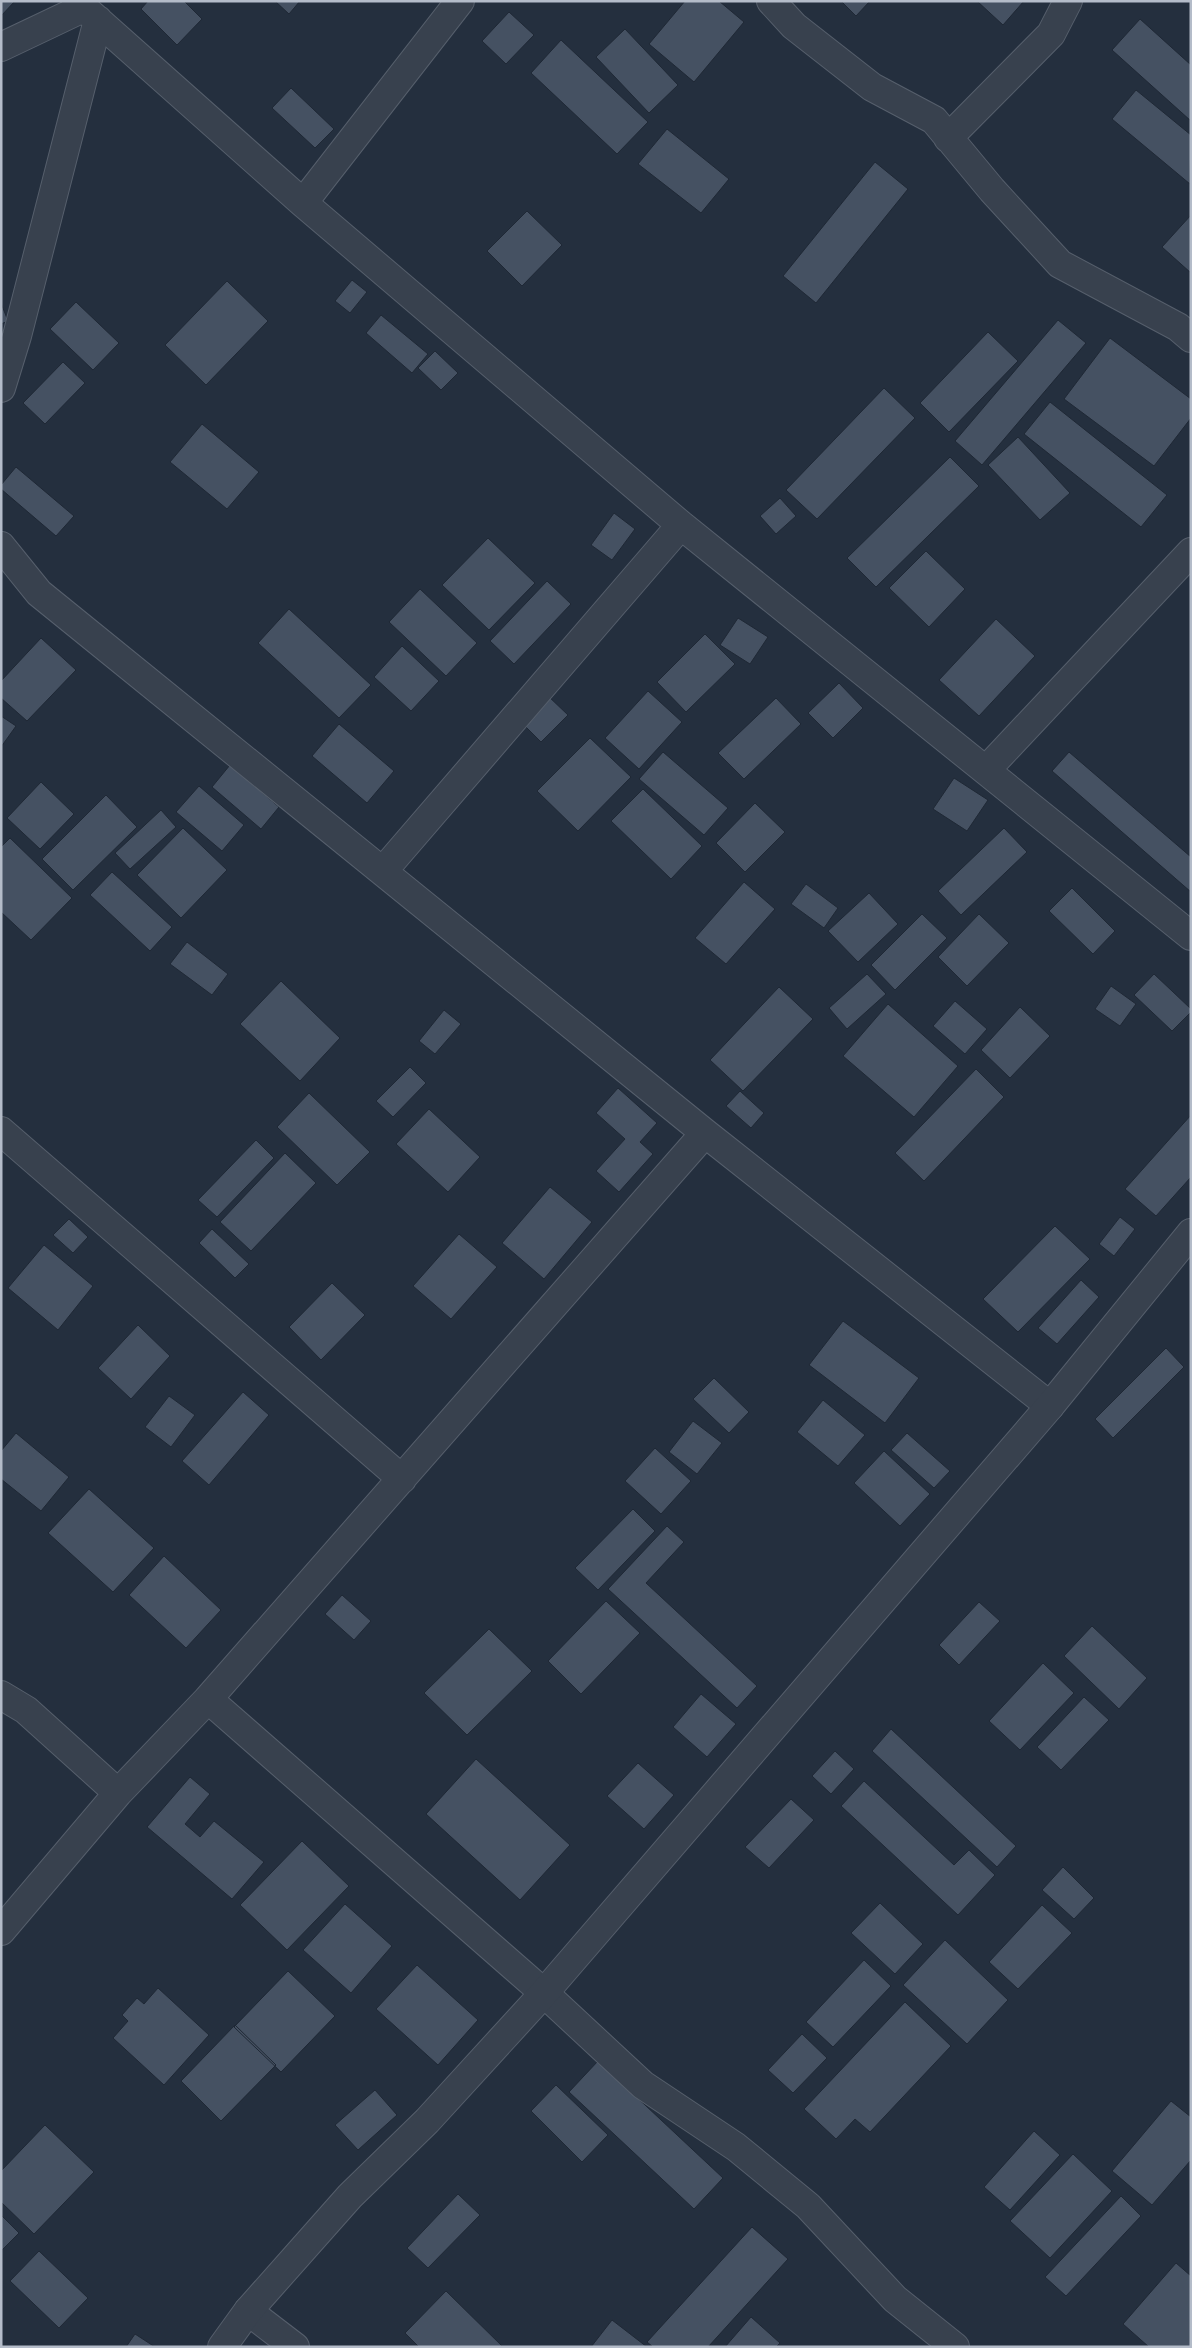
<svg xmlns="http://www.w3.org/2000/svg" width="1192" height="2348" font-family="'Public Sans',sans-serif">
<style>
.building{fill:#455162;stroke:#1f2835}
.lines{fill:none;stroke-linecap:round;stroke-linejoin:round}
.minor-casing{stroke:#565f6c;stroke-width:30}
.tertiary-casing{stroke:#565f6c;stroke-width:30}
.minor{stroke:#38414e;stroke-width:28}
.tertiary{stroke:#38414e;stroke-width:28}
</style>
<rect width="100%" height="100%" fill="#242f3e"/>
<!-- building -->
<path class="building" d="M1,1h14l-14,15z
M148,1h36l18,18 -25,26 -36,-36z
M275,1h25l-11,13z
M685,1h34l25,21 -50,60 -45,-38z
M841,1h29l-14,15z
M977,1h47l-21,24z
M509,12l25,23 -28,29 -24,-23z
M1140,19l51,46v56l-79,-71z
M625,29l53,56 -29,28 -53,-56z
M561,40l87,82 -31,32 -86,-81z
M291,88l43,41 -19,19 -43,-40z
M1136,90l55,45 -1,49 -78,-65z
M667,129l62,50 -28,34 -63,-49z
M875,162l33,27 -92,114 -33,-27z
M527,211l35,34 -40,41 -35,-35z
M1191,215v58l-29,-26z
M352,280l15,12 -17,21 -15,-12z
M227,281l41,40 -62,64 -41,-40z
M76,302l43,41 -26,27 -43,-41z
M1,303l7,18 -7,3z
M381,315l47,39 -16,19 -46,-40z
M1058,320l28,23 -104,122 -27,-24z
M988,332l30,29 -69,71 -29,-29z
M1110,338l81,61v19l-37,48 -90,-67z
M435,351l23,22 -17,17 -23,-22z
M63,362l22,21 -40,41 -22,-21z
M884,388l31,30 -98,101 -31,-29z
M1050,402l117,93 -26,32 -117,-93z
M202,424l57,48 -32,37 -57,-47z
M1018,437l52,56 -30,27 -52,-55z
M950,457l29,29 -103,101 -29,-29z
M16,467l58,49 -18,20 -55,-47v-4z
M780,498l16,18 -20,18 -16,-18z
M614,513l21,16 -23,31 -21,-15z
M488,538l47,45 -46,47 -47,-45z
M926,551l39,38 -36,38 -40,-39z
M547,581l24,23 -57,60 -24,-23z
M420,589l57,54 -31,33 -57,-54z
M289,609l82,76 -32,33 -81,-75z
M738,618l30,19 -18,27 -30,-19z
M996,619l39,37 -56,60 -40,-36z
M705,634l30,30 -49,48 -29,-30z
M41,638l35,32 -49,51 -26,-23v-17z
M402,646l37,35 -28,30 -37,-34z
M839,683l24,25 -30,30 -25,-25z
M648,691l34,31 -43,47 -34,-31z
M547,695l21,20 -27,27 -20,-20z
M776,698l25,26 -57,55 -26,-26z
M1,716l15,10 -15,21z
M339,724l55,47 -27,32 -55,-47z
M590,738l41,39 -53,54 -41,-40z
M663,752l65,56 -24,27 -65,-56z
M1069,752l122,105v35l-139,-121z
M230,765l49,42 -18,22 -49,-42z
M954,778l34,22 -21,31 -34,-22z
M41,782l33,32 -34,35 -33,-31z
M199,786l45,39 -22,26 -46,-39z
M643,789l59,57 -31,33 -60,-58z
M106,795l31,32 -64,63 -31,-31z
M755,803l30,29 -40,40 -29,-29z
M161,810l15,17 -46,42 -15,-16z
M183,828l44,42 -46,48 -44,-43z
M1004,828l23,24 -66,63 -23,-24z
M10,838l62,60 -41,42 -30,-28v-65z
M112,872l60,55 -22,24 -60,-56z
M744,882l31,27 -49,55 -31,-26z
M806,884l32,24 -14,20 -33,-24z
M1072,888l43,43 -22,23 -44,-43z
M869,893l29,31 -40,38 -30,-31z
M922,914l25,24 -52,52 -24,-25z
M979,914l30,29 -42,43 -29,-29z
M187,942l41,32 -16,21 -42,-31z
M867,974l19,20 -39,35 -18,-21z
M1154,974l37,35v3l-19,19 -38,-36z
M281,981l59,57 -40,43 -60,-57z
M1111,986l25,18 -16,22 -25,-17z
M779,987l34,32 -70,72 -33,-31z
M955,1001l32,28 -22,25 -32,-28z
M888,1004l70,62 -44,51 -71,-61z
M1020,1007l30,29 -40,42 -29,-28z
M444,1010l17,14 -26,30 -16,-13z
M410,1067l16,16 -33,34 -17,-16z
M976,1069l28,28 -80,84 -29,-28z
M618,1088l39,35 -17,19 13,12 -34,38 -23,-21 29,-32 -29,-26z
M740,1091l24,22 -13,15 -25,-22z
M309,1093l61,59 -33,33 -60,-58z
M429,1109l51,48 -32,35 -52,-48z
M1191,1115v62l-35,39 -31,-27z
M256,1140l18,18 -57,59 -19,-17z
M285,1153l31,30 -65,68 -31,-29z
M550,1187l42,35 -48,57 -42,-36z
M1120,1217l15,12 -21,27 -15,-12z
M69,1219l19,18 -15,16 -20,-18z
M1055,1226l35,33 -72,73 -35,-33z
M212,1229l37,35 -14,14 -36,-35z
M459,1234l38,33 -46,52 -38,-33z
M44,1245l49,41 -35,44 -50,-42z
M1081,1280l18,17 -42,47 -19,-16z
M332,1283l33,32 -44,45 -32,-33z
M843,1321l76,57 -34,45 -76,-58z
M138,1325l32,31 -39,43 -33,-31z
M1166,1348l18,19 -71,71 -18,-19z
M714,1378l35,34 -20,21 -36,-34z
M243,1392l26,23 -60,70 -27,-24z
M169,1396l26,19 -24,32 -26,-20z
M823,1400l42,35 -27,31 -41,-34z
M693,1421l29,22 -25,31 -28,-22z
M16,1433l53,44 -28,34 -40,-32v-28z
M907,1433l43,38 -16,17 -43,-38z
M655,1448l36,33 -30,33 -36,-33z
M884,1451l46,43 -30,32 -46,-43z
M89,1489l65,59 -41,44 -65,-59z
M633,1509l22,22 -57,59 -23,-22z
M667,1526l17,16 -38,41 111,103 -20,22 -129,-119z
M164,1556l57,54 -35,38 -57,-53z
M342,1595l29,26 -17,19 -29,-26z
M606,1601l34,32 -59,61 -33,-33z
M979,1602l21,19 -41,44 -20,-20z
M1092,1626l55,52 -28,31 -55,-53z
M489,1629l43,42 -65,64 -43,-42z
M1043,1663l31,30 -54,57 -31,-29z
M701,1694l35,30 -29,33 -34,-30z
M1084,1697l25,23 -48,50 -24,-23z
M891,1729l125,117 -19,21 -125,-116z
M835,1751l19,18 -23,25 -19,-18z
M476,1759l94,86 -50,55 -94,-86z
M638,1763l36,32 -30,34 -37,-33z
M190,1777l20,17 -25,30 15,13 14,-16 50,41 -32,37 -85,-72z
M864,1781l90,84 15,-15 26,25 -37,40 -117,-109z
M791,1799l23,21 -45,48 -24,-21z
M302,1841l47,45 -62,64 -47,-45z
M1063,1867l31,31 -20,21 -32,-29z
M880,1903l43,41 -28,30 -44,-41z
M345,1904l47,42 -41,47 -48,-43z
M1042,1905l30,28 -54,56 -29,-27z
M945,1940l63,60 -41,44 -64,-59z
M864,1960l27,26 -58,61 -27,-25z
M417,1965l61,55 -40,45 -62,-56z
M288,1971l47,45 -54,56 -47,-45z
M158,1988l51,47 -45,50 -51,-47 15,-17 -6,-6 15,-17 7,6z
M905,2002l46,44 -81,86 -15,-13 -19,20 -32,-30z
M235,2025l41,40 -55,56 -40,-40z
M802,2034l25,24 -34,35 -25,-23z
M598,2061l125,117 -29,31 -125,-117z
M556,2085l52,50 -26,27 -51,-51z
M375,2090l22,25 -39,35 -23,-25z
M1171,2101l20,16v43l-39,45 -40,-34z
M45,2125l49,47 -60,62 -33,-32v-31z
M1034,2131l26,24 -50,55 -26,-23z
M1073,2154l39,37 -62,67 -40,-37z
M458,2194l22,21 -52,53 -21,-20z
M1121,2196l20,20 -75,80 -21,-19z
M1,2215l18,18 -17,17 -1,-1z
M752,2227l36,32 -80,88h-55l-6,-5z
M39,2251l49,47 -29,30 -49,-47z
M1176,2263l15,13v71h-42l-26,-23z
M446,2291l57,56h-84l-14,-14z
M751,2317l29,26 -4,4h-51z
M612,2320l35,27h-56z
M135,2334l20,13h-29z"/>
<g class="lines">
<!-- minor casing -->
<g class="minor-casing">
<path id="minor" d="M76,1l227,202 378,322 510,411
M771,1l23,25 78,61 62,33 58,70 68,74 118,63 13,11
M1,47l82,-39
M948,138l103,-104 17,-33
M303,203l157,-202
M1,388l16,-52 81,-316
M1,546l38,47 666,540 345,273
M986,770l205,-218
M383,871l298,-346
M1,1131l401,348
M1,1695l25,15 92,83
M208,1699l336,294 99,92 93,62 72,59 87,93 60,48
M1,1931l117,-138 90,-94 497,-566
M248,2311l47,36"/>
</g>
<!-- tertiary casing -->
<g class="tertiary-casing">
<path id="tertiary" d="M222,2347l26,-36 102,-115 77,-75 117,-128 506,-587 141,-173"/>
</g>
<!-- minor -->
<use href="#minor" class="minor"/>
<!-- tertiary -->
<use href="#tertiary" class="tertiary"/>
</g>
<!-- border -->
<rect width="1192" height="2348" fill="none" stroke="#b4bcc9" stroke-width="5"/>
</svg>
